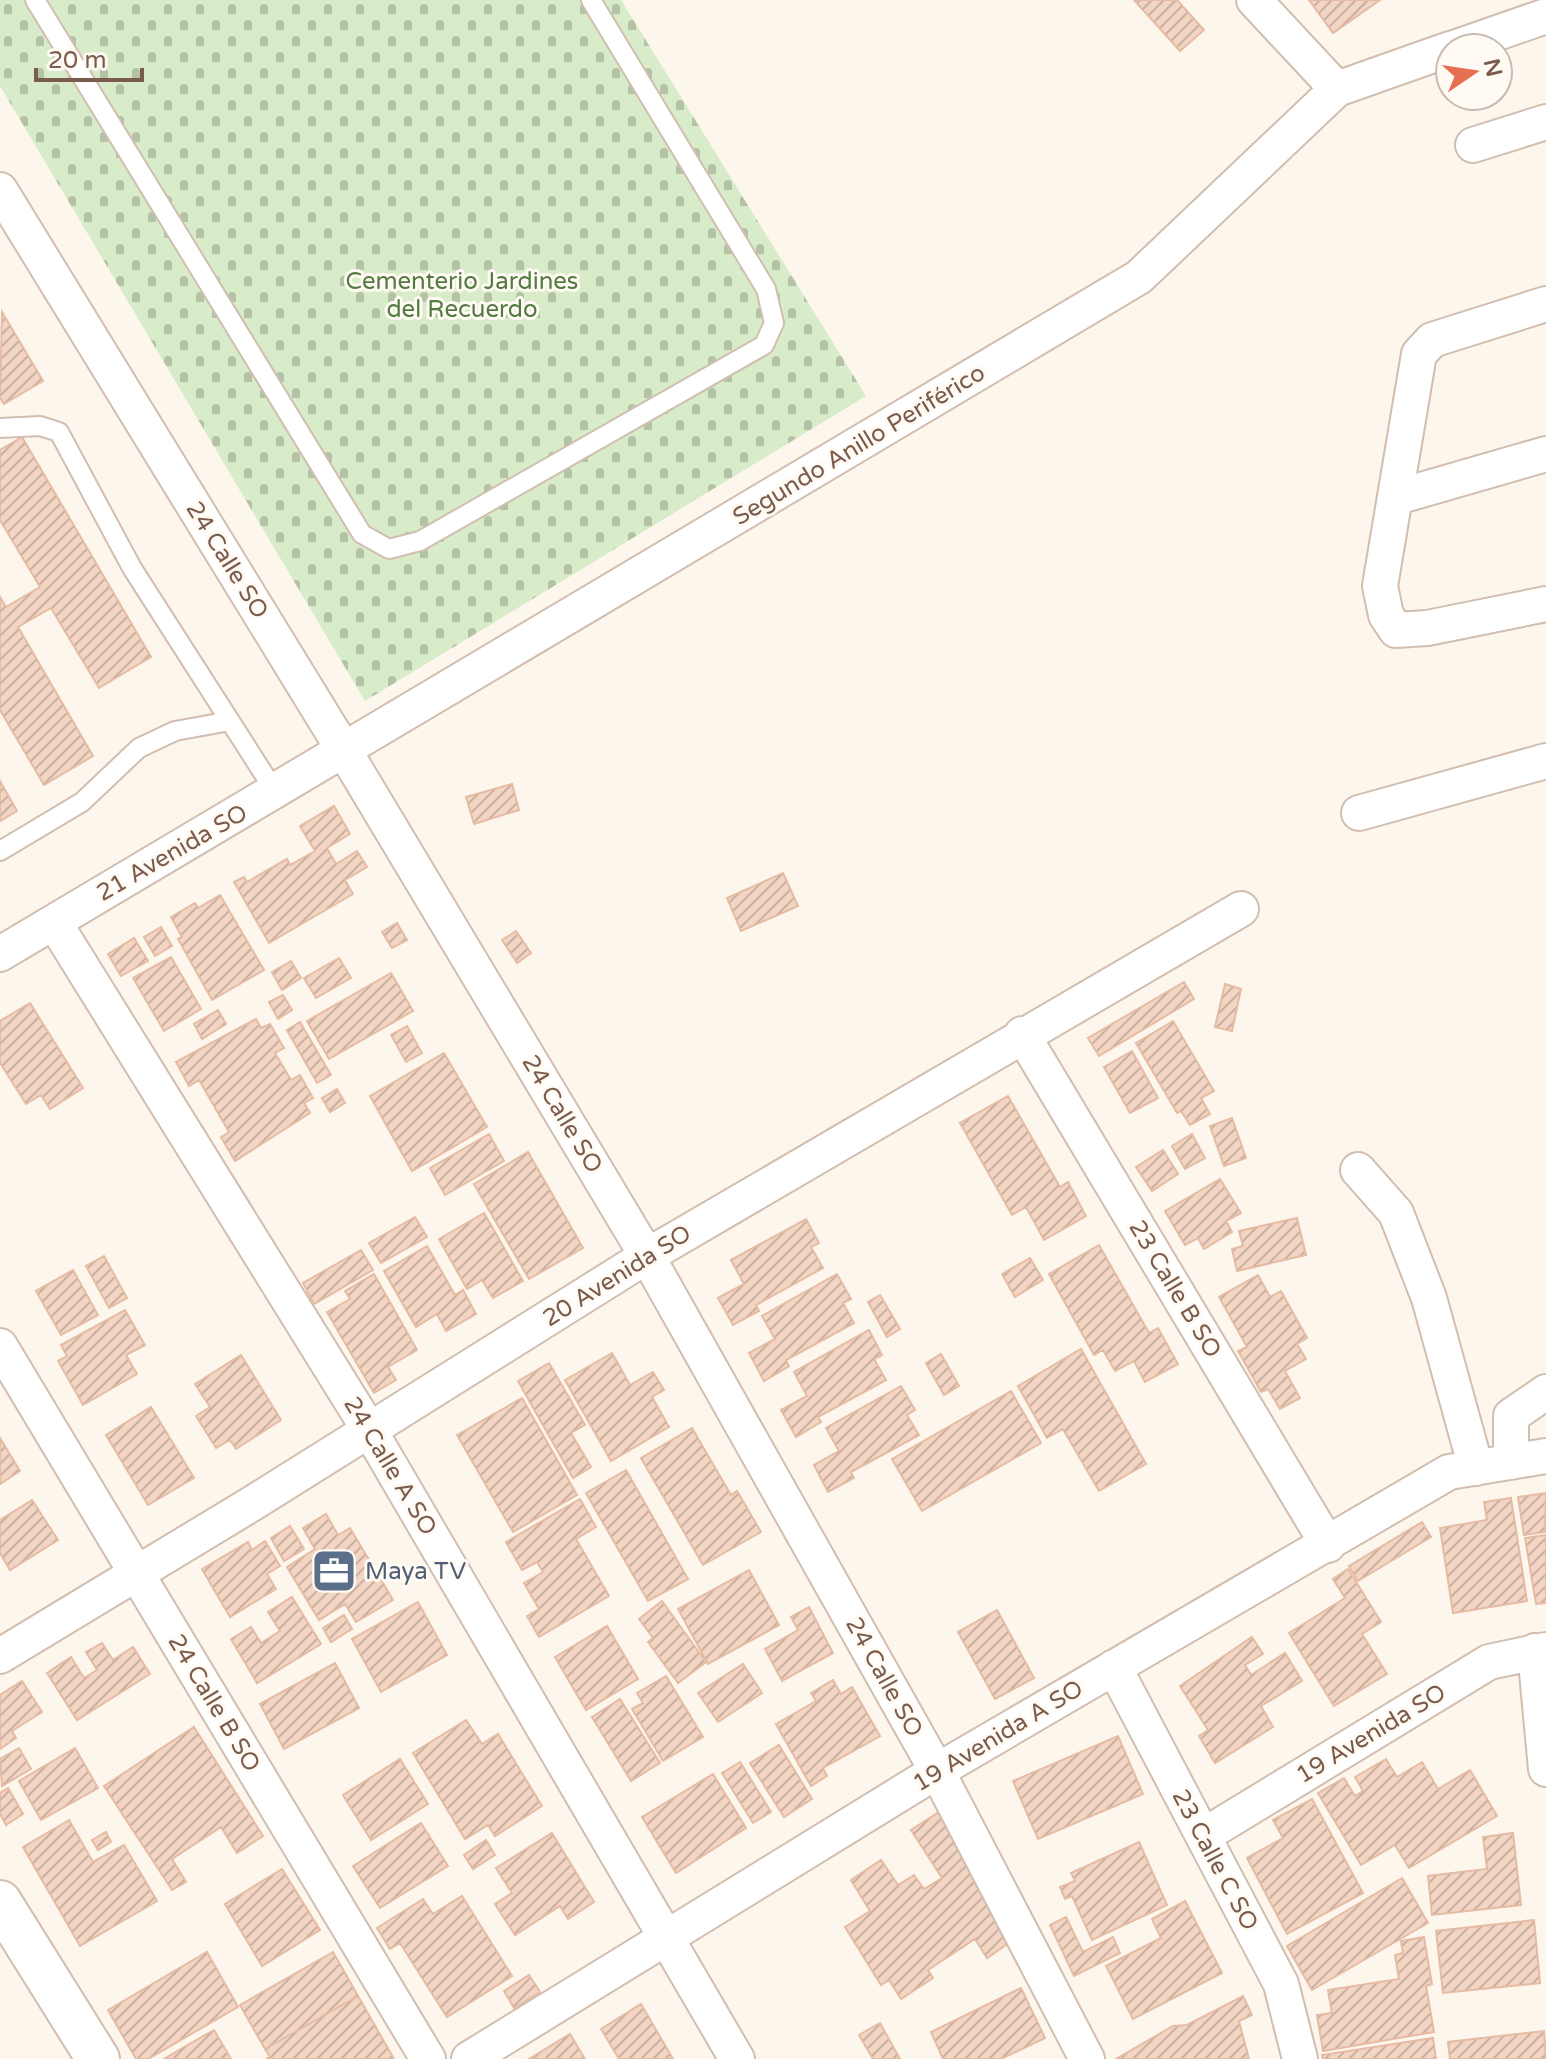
<svg xmlns="http://www.w3.org/2000/svg" width="1546" height="2059" font-family="'Varela Round',sans-serif">
<style>
.cemetery{fill:url(#cemetery-stones)}
.building{fill:url(#building-hatch);stroke:#e6bba3;stroke-width:2}
.lines{fill:none;stroke-linecap:round;stroke-linejoin:round}
.service-casing{stroke:#d1beb0;stroke-width:22}
.minor-casing{stroke:#d1beb0;stroke-width:38}
.tertiary-casing{stroke:#d1beb0;stroke-width:46}
.service{stroke:#fff;stroke-width:18}
.minor{stroke:#fff;stroke-width:34}
.tertiary{stroke:#fff;stroke-width:42}
.labels{text-anchor:middle;dominant-baseline:central;stroke-width:6;stroke-linejoin:round;paint-order:stroke}
.park-label{font-size:24px;fill:#537a41;stroke:#fffaf3}
.street-label{font-size:24px;fill:#7a5c4d;stroke:#fffaf3}
.service-label{font-size:24px;fill:#4e5e75;stroke:#fffaf3;text-anchor:start}
</style>
<defs>
<pattern id="cemetery-stones" width="16" height="16" patternUnits="userSpaceOnUse" patternTransform="scale(2)"><rect width="16" height="16" fill="#d8ecc9"/><path d="M2 7V4a2 2 0 0 1 4 0v3zM10 15v-3a2 2 0 0 1 4 0v3z" fill="#b4c2a5"/></pattern>
<pattern id="building-hatch" width="6" height="6" patternUnits="userSpaceOnUse" patternTransform="scale(2)"><rect width="6" height="6" fill="#f3d5c3"/><path d="M-1 1l2-2M0 6l6-6M5 7l2-2" fill="none" stroke="#cab0a1"/></pattern>
</defs>
<rect width="100%" height="100%" fill="#fdf6ec"/>
<!-- cemetery -->
<path class="cemetery" d="M0,0h621l245,396 -501,305 -365,-615z"/>
<!-- building -->
<path class="building" d="M1134,0h43l27,30 -24,21z
M1309,0h71l-47,33z
M2,312l41,69 -39,23 -4,-6z
M22,437l129,220 -52,31 -48,-80 -33,19 75,129 -49,29 -44,-75v-113l6,10 34,-20 -40,-67v-70z
M0,781l17,30 -17,10z
M512,784l7,26 -45,14 -8,-27z
M334,806l16,28 -23,14 9,16 21,-13 10,16 -22,13 8,14 -84,49 -35,-61 10,-5 3,5 40,-23 3,6 25,-14 -15,-25z
M783,873l15,33 -57,25 -14,-33z
M220,895l44,75 -52,30 -34,-61 4,-2 -11,-20 24,-14 3,5z
M397,923l10,17 -15,8 -10,-16z
M161,927l11,19 -17,10 -11,-19z
M516,931l15,22 -14,10 -15,-23z
M134,938l14,23 -27,15 -13,-22z
M171,957l30,52 -37,22 -31,-53z
M339,958l12,20 -35,20 -12,-20z
M291,961l10,17 -19,12 -10,-18z
M391,973l22,38 -84,48 -22,-38z
M1184,982l10,17 -95,57 -11,-18z
M1225,984l16,5 -9,42 -17,-4z
M283,995l9,15 -14,9 -9,-17z
M30,1003l53,85 -33,21 -9,-14 -15,9 -26,-41v-42z
M218,1010l8,14 -24,15 -8,-15z
M256,1019l5,9 9,-4 14,24 -9,5 16,27 9,-5 13,23 -9,5 6,10 -75,48 -14,-24 8,-5 -30,-52 -10,6 -13,-24z
M1173,1021l41,70 -13,7 9,16 -20,11 -9,-14 -4,2 -41,-70z
M300,1022l31,53 -14,8 -30,-53z
M407,1026l15,27 -16,9 -15,-27z
M1132,1051l26,47 -28,15 -26,-46z
M444,1053l43,74 -75,44 -42,-75z
M337,1089l8,14 -15,9 -8,-14z
M1008,1096l52,91 8,-5 18,34 -42,24 -18,-33 -14,8 -52,-92z
M1232,1118l14,40 -22,8 -14,-40z
M489,1134l15,27 -59,34 -15,-27z
M1192,1134l13,24 -20,11 -13,-23z
M1163,1150l15,24 -26,17 -16,-24z
M528,1152l55,96 -54,31 -55,-95z
M1220,1179l21,34 -15,8 6,11 -28,17 -6,-11 -13,7 -20,-34z
M484,1213l39,68 -30,17 -11,-18 -15,9 -28,-50z
M415,1217l12,20 -46,26 -12,-20z
M1297,1218l9,37 -69,16 -5,-22 11,-3 -4,-15z
M806,1219l13,24 -8,4 12,21 -67,37 3,6 -26,14 -15,-27 26,-14 -13,-24z
M1099,1245l50,88 9,-5 20,36 -33,18 -11,-21 -19,10 -12,-21 -9,5 -45,-81z
M427,1246l28,49 8,-5 13,24 -30,17 -9,-17 -21,13 -32,-56z
M361,1250l12,20 -59,34 -11,-21z
M104,1256l23,42 -18,10 -23,-42z
M1030,1258l13,22 -28,17 -13,-23z
M73,1270l25,45 -37,20 -25,-44z
M374,1274l43,76 -29,17 8,13 -22,13 -47,-81 23,-13 -5,-8z
M837,1274l14,25 -8,4 11,20 -68,37 3,6 -25,15 -15,-28 26,-14 -13,-23z
M1258,1275l12,22 11,-6 26,47 -10,6 9,15 -21,12 15,27 -20,11 -12,-20 -7,3 -23,-41 9,-4 -28,-50z
M880,1295l20,34 -13,8 -19,-35z
M125,1310l20,35 -19,10 11,19 -54,31 -25,-44 9,-5 -6,-11z
M869,1330l13,25 -8,4 12,21 -68,37 3,5 -25,15 -15,-27 26,-14 -13,-24z
M1081,1349l65,115 -47,27 -36,-62 -16,9 -29,-52z
M612,1353l18,32 23,-13 11,18 -12,7 17,30 -58,34 -46,-81z
M941,1354l18,32 -15,9 -18,-32z
M241,1355l40,65 -45,29 -6,-9 -14,8 -20,-32 14,-9 -15,-23z
M549,1363l36,62 -14,8 20,34 -18,11 -55,-97z
M901,1386l14,24 -8,5 12,20 -68,37 3,6 -26,14 -14,-27 25,-14 -13,-23z
M1011,1391l30,52 -119,68 -30,-52z
M522,1398l55,97 -64,37 -56,-97z
M151,1407l43,71 -46,27 -42,-70z
M692,1428l39,67 6,-4 24,41 -58,33 -62,-107z
M0,1438l20,33 -20,13z
M626,1470l62,109 -40,22 -62,-108z
M1546,1493l-1,39 -21,3 -6,-38z
M1511,1498l16,103 -74,12 -13,-85 47,-8 -3,-18z
M580,1499l16,28 -20,12 33,57 -70,41 -12,-21 12,-7 -15,-26 19,-11 -6,-10 -15,8 -16,-28z
M32,1500l26,40 -48,30 -10,-17v-33z
M326,1514l12,21 12,-7 43,72 -37,22 -11,-18 -26,16 -32,-53 28,-18 -12,-21z
M1422,1522l9,15 -73,44 -9,-15z
M290,1526l14,23 -20,12 -13,-23z
M1546,1535v68l-10,1 -11,-66z
M265,1541l15,25 -13,8 9,15 -46,28 -28,-48 46,-27 4,8z
M1348,1569l33,53 -19,12 25,40 -53,32 -45,-73 56,-35 -12,-19z
M749,1570l30,55 -71,39 -30,-55z
M292,1597l29,47 -64,39 -26,-44 20,-12 10,16 19,-12 -12,-19z
M662,1601l44,61 -28,21 -30,-41 5,-4 -14,-19z
M418,1602l29,53 -66,37 -29,-53z
M809,1607l24,46 -51,28 -17,-32 33,-19 -7,-13z
M997,1610l37,68 -39,21 -37,-67z
M344,1615l8,14 -21,13 -8,-14z
M607,1626l31,53 -52,31 -31,-53z
M1252,1637l11,17 -18,11 6,10 34,-22 17,28 -41,25 12,21 -58,36 -16,-27 9,-6 -28,-44z
M102,1643l11,17 20,-13 17,27 -73,46 -30,-47 24,-16 13,21 13,-8 -11,-18z
M335,1663l24,45 -75,41 -24,-45z
M743,1664l19,29 -44,29 -20,-29z
M666,1676l37,61 -40,24 -31,-52 11,-6 -6,-10z
M833,1680l8,14 11,-7 28,49 -57,32 4,8 -16,10 -35,-62 40,-23 -5,-8z
M22,1681l20,31 -30,19 4,7 -16,11v-54z
M620,1699l40,64 -29,18 -39,-64z
M466,1720l16,24 16,-10 44,72 -47,30 -7,-11 -23,14 -52,-86z
M194,1727l69,109 -26,17 -16,-26 -49,32 14,23 -14,8 -68,-104z
M1118,1736l25,58 -105,45 -25,-58z
M779,1745l33,54 -28,18 -34,-54z
M19,1748l12,21 -29,17 -2,-27z
M75,1748l23,40 -57,32 -22,-39z
M400,1759l28,45 -57,36 -28,-45z
M1386,1759l11,18 25,-15 16,27 32,-19 27,46 -88,52 -14,-23 -34,20 -43,-72 26,-15 11,18 8,-5 -8,-14z
M740,1762l31,50 -18,11 -31,-50z
M713,1774l33,54 -70,45 -34,-56z
M8,1788l15,26 -17,11 -6,-11v-21z
M1312,1799l51,94 -76,41 -40,-76 36,-20 -10,-18z
M939,1812l80,124 -32,22 -12,-19 -47,31 5,8 -32,21 -12,-19 -8,5 -36,-58 25,-16 -19,-31 30,-20 17,25 16,-10 10,14 18,-11 -31,-48z
M69,1820l24,42 31,-17 33,56 -77,45 -57,-99z
M421,1823l27,43 -68,42 -27,-42z
M106,1832l5,10 -13,8 -6,-10z
M552,1833l42,69 -26,17 -8,-13 -45,29 -20,-31 17,-11 -16,-25z
M1513,1833l8,72 -89,10 -4,-39 59,-7 -4,-32z
M486,1840l9,15 -22,14 -9,-14z
M1139,1842l28,63 -75,35 -20,-44 -7,3 -5,-12 15,-6 -4,-8z
M282,1869l38,61 -58,36 -37,-62z
M1402,1878l26,45 -116,67 -25,-44z
M462,1896l50,80 -65,41 -47,-74 -10,6 -13,-21 46,-29 10,15z
M1185,1901l37,72 -89,46 -27,-53 55,-28 -9,-19z
M1066,1917l17,35 30,-15 7,16 -46,23 -24,-51z
M1534,1920l6,63 -97,10 -7,-62z
M1424,1937l8,47 -6,2 8,46 -111,19 -6,-36 15,-2 -4,-23 71,-11 -4,-24 8,-2 -2,-12z
M207,1952l31,55 -90,52h-12l-28,-49z
M333,1952l25,44 -93,53 -25,-44z
M529,1975l11,17 -26,16 -10,-17z
M1021,1988l24,50 -44,21h-58l-12,-27z
M358,1996l36,63h-128l4,-2 -5,-8z
M1243,1996l9,19 -13,6 10,38h-133l57,-33 14,-1z
M641,2004l32,55h-54l-18,-30z
M880,2023l20,36h-27l-14,-24z
M214,2030l17,29h-67l20,-12z
M1544,2031l2,28h-96l-2,-17z
M570,2034l15,25h-56z
M1433,2038l3,21h-113l-1,-4z"/>
<g class="lines">
<!-- service casing -->
<g class="service-casing">
<path id="service" d="M35,0l327,534 27,15 31,-8 344,-196 10,-22 -8,-34 -175,-289
M0,428l40,-2 19,6 73,136 144,225
M0,851l82,-49 57,-54 36,-17 55,-10"/>
</g>
<!-- minor casing -->
<g class="minor-casing">
<path id="minor" d="M1254,0l83,89
M1454,48l92,-32
M1473,145l73,-23
M0,190l345,562 302,504 290,515 150,288
M1546,304l-114,36 -13,14 -39,232 6,29 10,15 31,-2 119,-24
M1397,497l149,-43
M1359,813l187,-52
M54,922l316,509 367,628
M0,954l1139,-677 198,-188 113,-40
M1022,1034l306,511
M1358,1170l38,43 33,85 47,170
M0,1346l428,713
M1511,1462v-46l35,-24
M1535,1651l11,118
M0,1656l253,-153 394,-247 594,-347
M1114,1667l167,317 19,75
M1203,1836l286,-174 57,-12
M469,2059l468,-288 512,-299 97,-16"/>
</g>
<!-- tertiary casing -->
<g class="tertiary-casing">
<path id="tertiary" d="M0,1902l98,157"/>
</g>
<!-- service -->
<use href="#service" class="service"/>
<!-- minor -->
<use href="#minor" class="minor"/>
<!-- tertiary -->
<use href="#tertiary" class="tertiary"/>
</g>
<!-- icons -->
<defs>
<g id="office-square" transform="scale(2.3)"><rect x="-9" y="-9" width="18" height="18" rx="4" fill="#5c6f8a" stroke="#fffaf3"/><path d="M-6-3h4V-5.5h4V-3h4V5H-6ZM-1-4.5V-3h2v-1.5ZM-6 0V1H6V0Z" fill="#fff"/></g>
</defs>
<g fill-rule="evenodd">
<use href="#office-square" x="334" y="1571"/>
</g>
<g class="labels">
<!-- park labels -->
<g class="park-label">
<text x="462" y="281">Cementerio Jardines<tspan x="462" dy="28">del Recuerdo</tspan></text>
</g>
<!-- street labels -->
<g class="street-label">
<text transform="translate(859 445) rotate(-31)">Segundo Anillo Periférico</text>
<text transform="translate(227 560) rotate(58)">24 Calle SO</text>
<text transform="translate(172 853) rotate(-30)">21 Avenida SO</text>
<text transform="translate(562 1114) rotate(59)">24 Calle SO</text>
<text transform="translate(617 1276) rotate(-32)">20 Avenida SO</text>
<text transform="translate(1175 1289) rotate(59)">23 Calle B SO</text>
<text transform="translate(390 1466) rotate(59)">24 Calle A SO</text>
<text transform="translate(884 1677) rotate(61)">24 Calle SO</text>
<text transform="translate(214 1703) rotate(59)">24 Calle B SO</text>
<text transform="translate(1371 1734) rotate(-31)">19 Avenida SO</text>
<text transform="translate(998 1736) rotate(-31)">19 Avenida A SO</text>
<text transform="translate(1215 1860) rotate(62)">23 Calle C SO</text>
</g>
<!-- service labels -->
<g class="service-label">
<text x="365" y="1571">Maya TV</text>
</g>
</g>
<!-- north arrow -->
<g transform="translate(1474 72) rotate(77)"><circle r="38" fill="#fffaf3" stroke="#cabbb1" stroke-width="2"/>
<path d="M0-6L14 30L0 20L-14 30Z" fill="#e76f51"/>
<text y="-12" font-size="22" font-weight="bold" text-anchor="middle" fill="#7a5c4d">N</text>
</g>
<!-- scale -->
<path d="M36 68v12h106v-12" fill="none" stroke="#7a5c4d" stroke-width="4"/>
<text x="48" y="68" font-size="24" fill="#7a5c4d" stroke="#fffaf3" stroke-width="6" paint-order="stroke">20 m</text>
</svg>
